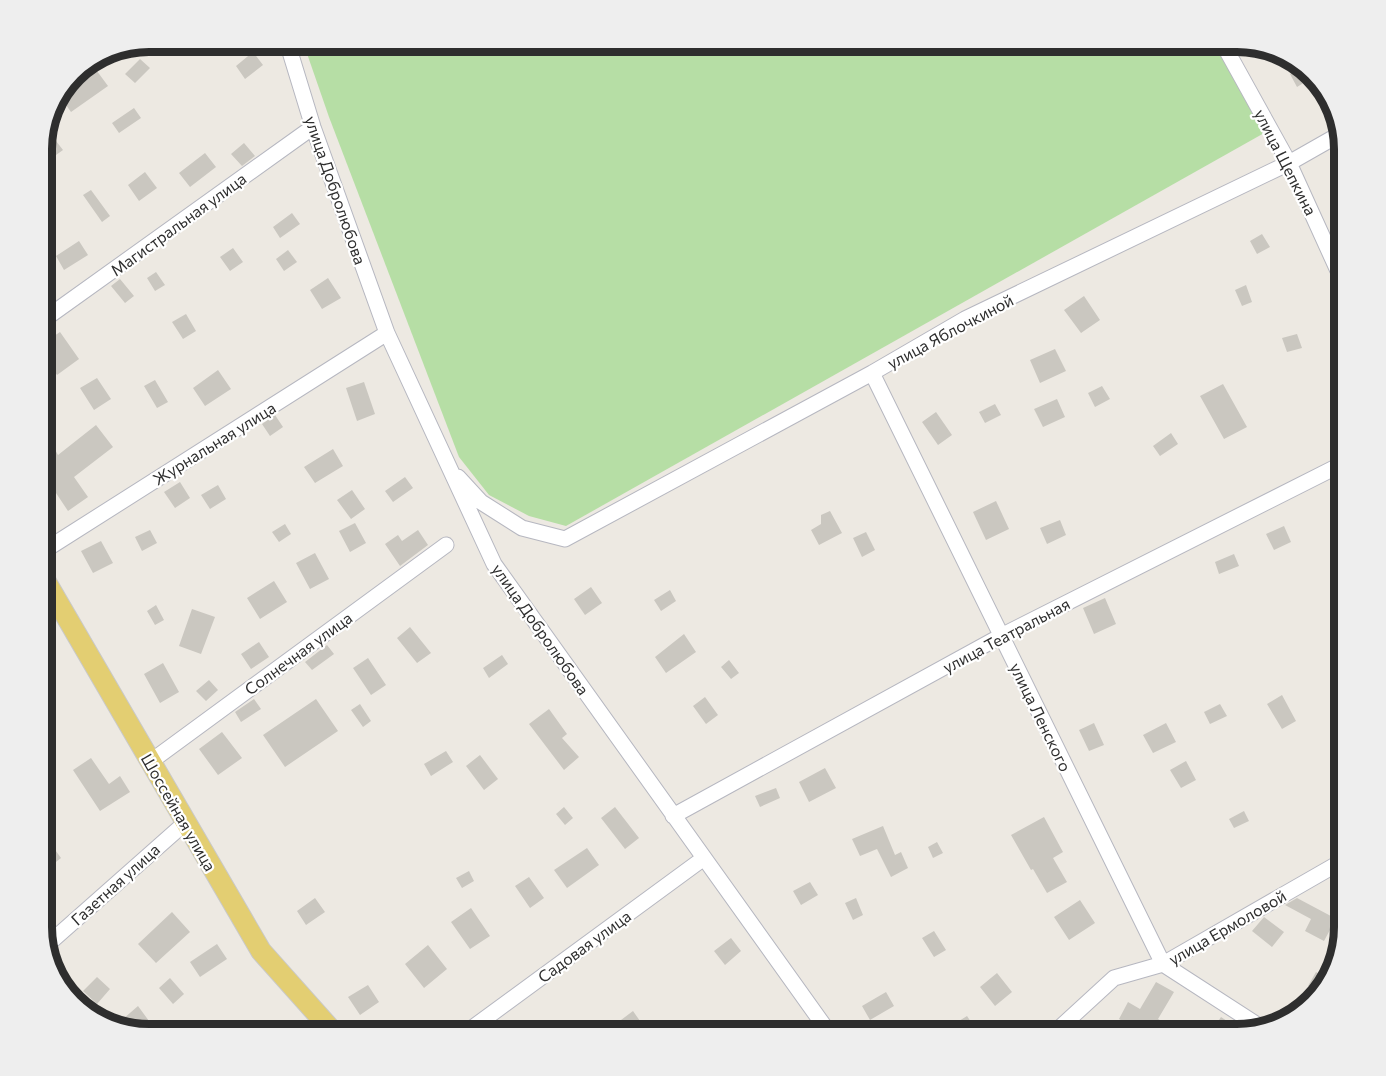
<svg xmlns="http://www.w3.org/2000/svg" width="1386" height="1076" font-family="Commissioner,sans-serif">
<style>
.green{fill:#b6dea5}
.building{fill:#cac7c0}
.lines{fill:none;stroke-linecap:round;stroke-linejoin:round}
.minor-casing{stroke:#b6b7c0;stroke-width:17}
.major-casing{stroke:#c9c9c9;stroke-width:22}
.minor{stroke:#fff;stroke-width:15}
.major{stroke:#e3ce72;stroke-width:20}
.labels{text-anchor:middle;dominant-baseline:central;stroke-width:4.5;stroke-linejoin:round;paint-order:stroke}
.street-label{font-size:16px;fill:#2e2e2e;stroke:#fff}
.rim{fill:none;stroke:#2e2e2e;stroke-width:8}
</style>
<rect width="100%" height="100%" fill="#ede9e2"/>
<!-- green -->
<path class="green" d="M303,42h910l53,90 -700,394 -37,-10 -40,-21 -30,-38 -130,-340z"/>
<!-- building -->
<path class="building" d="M175,42h25l-15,12z
M253,52l10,13 -18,14 -9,-13z
M140,59l10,9 -15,15 -10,-9z
M1303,66l10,11 -16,10 -7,-13z
M94,67l14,19 -37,26 -12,-17 3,-5z
M134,108l7,10 -22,15 -7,-10z
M46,128l17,22 -21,15v-23z
M244,143l11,13 -13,10 -11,-12z
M205,153l11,14 -26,20 -11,-14z
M145,172l12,16 -18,13 -11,-16z
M91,190l19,26 -8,6 -19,-27z
M292,213l8,11 -20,14 -7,-11z
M1262,234l8,13 -13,7 -7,-13z
M79,241l9,14 -24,15 -8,-14z
M233,248l10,14 -13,9 -10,-14z
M288,250l9,12 -13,9 -8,-12z
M156,272l9,13 -10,6 -8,-13z
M328,278l13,20 -19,11 -12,-19z
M120,279l14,17 -9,7 -14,-17z
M1246,285l6,17 -10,4 -7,-16z
M1084,296l16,24 -19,13 -17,-23z
M186,314l10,17 -13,8 -11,-17z
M60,332l19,27 -22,16 -15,-21v-10z
M1297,334l5,14 -15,4 -5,-14z
M1055,349l11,22 -26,12 -10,-23z
M218,370l13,19 -26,17 -12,-18z
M97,378l14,21 -17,11 -14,-22z
M155,380l13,22 -11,6 -13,-22z
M364,382l11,32 -18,7 -11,-33z
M1223,384l24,43 -23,12 -24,-43z
M1102,386l8,13 -15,8 -7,-14z
M1057,399l8,18 -22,10 -9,-18z
M995,404l6,11 -16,8 -6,-11z
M936,412l16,23 -14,10 -16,-23z
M275,415l8,12 -13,9 -8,-12z
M96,425l17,22 -39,30 14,20 -20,14 -26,-39v-19l11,-7 5,9z
M1171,433l7,11 -18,12 -7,-10z
M333,449l10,17 -28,17 -11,-16z
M405,477l8,11 -20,14 -8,-11z
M1344,479v31l-14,-9z
M180,482l10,16 -15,10 -11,-16z
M218,485l8,14 -16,10 -9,-14z
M352,490l13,19 -14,10 -14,-19z
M996,501l13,28 -23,11 -13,-28z
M830,511l12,22 -23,12 -8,-15 10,-6v-9z
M1060,520l6,15 -19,9 -7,-16z
M355,523l11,20 -16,9 -11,-21z
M285,524l6,10 -12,8 -7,-10z
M1284,526l7,16 -17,8 -8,-16z
M150,530l7,13 -15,8 -7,-14z
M418,530l10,15 -28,21 -15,-22 13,-9 4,6z
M866,532l9,18 -13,7 -9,-19z
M101,541l12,22 -20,10 -12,-22z
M315,553l14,26 -19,10 -14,-26z
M1234,554l5,12 -20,8 -4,-12z
M274,581l13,21 -27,17 -13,-21z
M591,587l11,16 -17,12 -11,-16z
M670,590l6,11 -15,10 -7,-11z
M1105,598l11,26 -22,10 -11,-26z
M156,605l8,15 -9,5 -8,-14z
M192,609l23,8 -14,37 -22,-8z
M410,627l21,26 -14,10 -20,-25z
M684,634l12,18 -30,21 -11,-16z
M259,642l10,15 -18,12 -10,-15z
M327,645l7,9 -22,16 -7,-8z
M502,655l6,9 -19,14 -6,-10z
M368,658l18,27 -15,10 -18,-27z
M729,660l10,13 -8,6 -10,-12z
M163,663l16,29 -19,11 -16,-29z
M209,680l9,10 -12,11 -10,-10z
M1282,695l14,26 -14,8 -15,-25z
M705,697l13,18 -12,9 -13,-18z
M254,699l7,10 -20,13 -6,-10z
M316,699l22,32 -53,36 -22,-32z
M360,704l11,17 -8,6 -12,-17z
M1220,704l7,12 -17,8 -6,-12z
M549,709l18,25 -5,4 17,19 -15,13 -35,-46z
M1094,723l10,22 -15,6 -10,-21z
M1166,723l10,19 -23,11 -10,-18z
M222,732l20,26 -24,17 -19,-26z
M446,751l7,11 -22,14 -7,-12z
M480,755l18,24 -14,11 -18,-24z
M91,758l18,26 11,-8 10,16 -30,19 -27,-41z
M1186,761l10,19 -15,8 -11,-18z
M825,768l11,20 -27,14 -10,-20z
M776,788l4,10 -20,9 -5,-11z
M564,807l9,11 -8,7 -9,-11z
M615,807l24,31 -14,11 -24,-31z
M1244,811l5,10 -15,7 -5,-9z
M1044,817l19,35 -10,6 14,24 -20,11 -14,-24 -2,1 -20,-35z
M883,826l12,29 6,-3 7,16 -17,9 -14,-28 -17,7 -8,-17z
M937,842l6,11 -10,5 -5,-11z
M53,847l8,11 -19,15v-18z
M587,848l12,17 -32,23 -13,-18z
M469,871l5,10 -12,7 -6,-10z
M529,877l15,21 -14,10 -15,-22z
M810,882l8,13 -17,10 -8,-14z
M315,898l10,14 -19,13 -9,-14z
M856,898l7,17 -10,5 -8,-17z
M1297,898l47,25 -2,10 -11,-5 -7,13 -19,-10 6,-12 -26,-14z
M1080,900l15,23 -26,17 -15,-23z
M471,908l19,28 -20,13 -19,-27z
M172,912l18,20 -34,31 -18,-19z
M1264,917l20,15 -12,15 -20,-16z
M934,931l12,19 -12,7 -12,-19z
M731,938l10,13 -16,14 -11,-14z
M217,944l10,15 -27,18 -10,-15z
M428,945l19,24 -23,19 -19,-24z
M1316,972l10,6 -6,15 -12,-7z
M997,973l15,19 -17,14 -15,-19z
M97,977l13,12 -13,15 -14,-13z
M170,978l14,16 -11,10 -14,-16z
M1156,982l18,10 -16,27 8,5 -5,10h-17l-25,-15 9,-17 12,7z
M368,985l11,17 -19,13 -12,-18z
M886,992l8,14 -24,14 -8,-14z
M138,1006l11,15 -12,9 -8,-3 -6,-8z
M633,1011l7,10 -16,11 -7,-9z
M967,1016l12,18h-41z
M1221,1017l9,6 -7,11 -10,-5z
M1086,1020l12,14h-29z"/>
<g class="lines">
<!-- minor casing -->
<g class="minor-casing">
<path id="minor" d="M287,42l26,85 74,206 107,231 336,470
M1222,42l67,121 55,121
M42,321l271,-194
M872,373l291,591 99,64
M458,477l23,25 41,26 43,11 307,-166 93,-54 324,-156 51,-29
M42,552l345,-219
M150,762l296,-217
M673,816l328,-180 343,-173
M46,946l139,-123
M464,1034l240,-176
M1053,1034l61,-56 49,-14 181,-104"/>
</g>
<!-- major casing -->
<g class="major-casing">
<path id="major" d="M42,575l219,376 74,83"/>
</g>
<!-- minor -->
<use href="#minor" class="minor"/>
<!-- major -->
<use href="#major" class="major"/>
</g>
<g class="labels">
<!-- street labels -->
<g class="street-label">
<text transform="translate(1286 162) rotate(63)">улица Щепкина</text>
<text transform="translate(336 190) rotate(71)">улица Добролюбова</text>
<text transform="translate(178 224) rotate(-36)">Магистральная улица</text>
<text transform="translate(950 331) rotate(-28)">улица Яблочкиной</text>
<text transform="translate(214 443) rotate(-32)">Журнальная улица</text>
<text transform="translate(541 629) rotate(55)">улица Добролюбова</text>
<text transform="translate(1006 635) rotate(-28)">улица Театральная</text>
<text transform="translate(298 653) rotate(-36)">Солнечная улица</text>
<text transform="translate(1041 717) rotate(64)">улица Ленского</text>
<text transform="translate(179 812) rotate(60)">Шоссейная улица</text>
<text transform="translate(115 884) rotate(-42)">Газетная улица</text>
<text transform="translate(1227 927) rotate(-30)">улица Ермоловой</text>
<text transform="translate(584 946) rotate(-36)">Садовая улица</text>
</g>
</g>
<!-- crop -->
<path d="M0 0H1386V1076H0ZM149 52H1237A97 97 0 0 1 1334 149V927A97 97 0 0 1 1237 1024H149A97 97 0 0 1 52 927V149A97 97 0 0 1 149 52Z" fill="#eee" fill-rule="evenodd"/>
<path class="rim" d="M149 52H1237A97 97 0 0 1 1334 149V927A97 97 0 0 1 1237 1024H149A97 97 0 0 1 52 927V149A97 97 0 0 1 149 52Z"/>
</svg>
